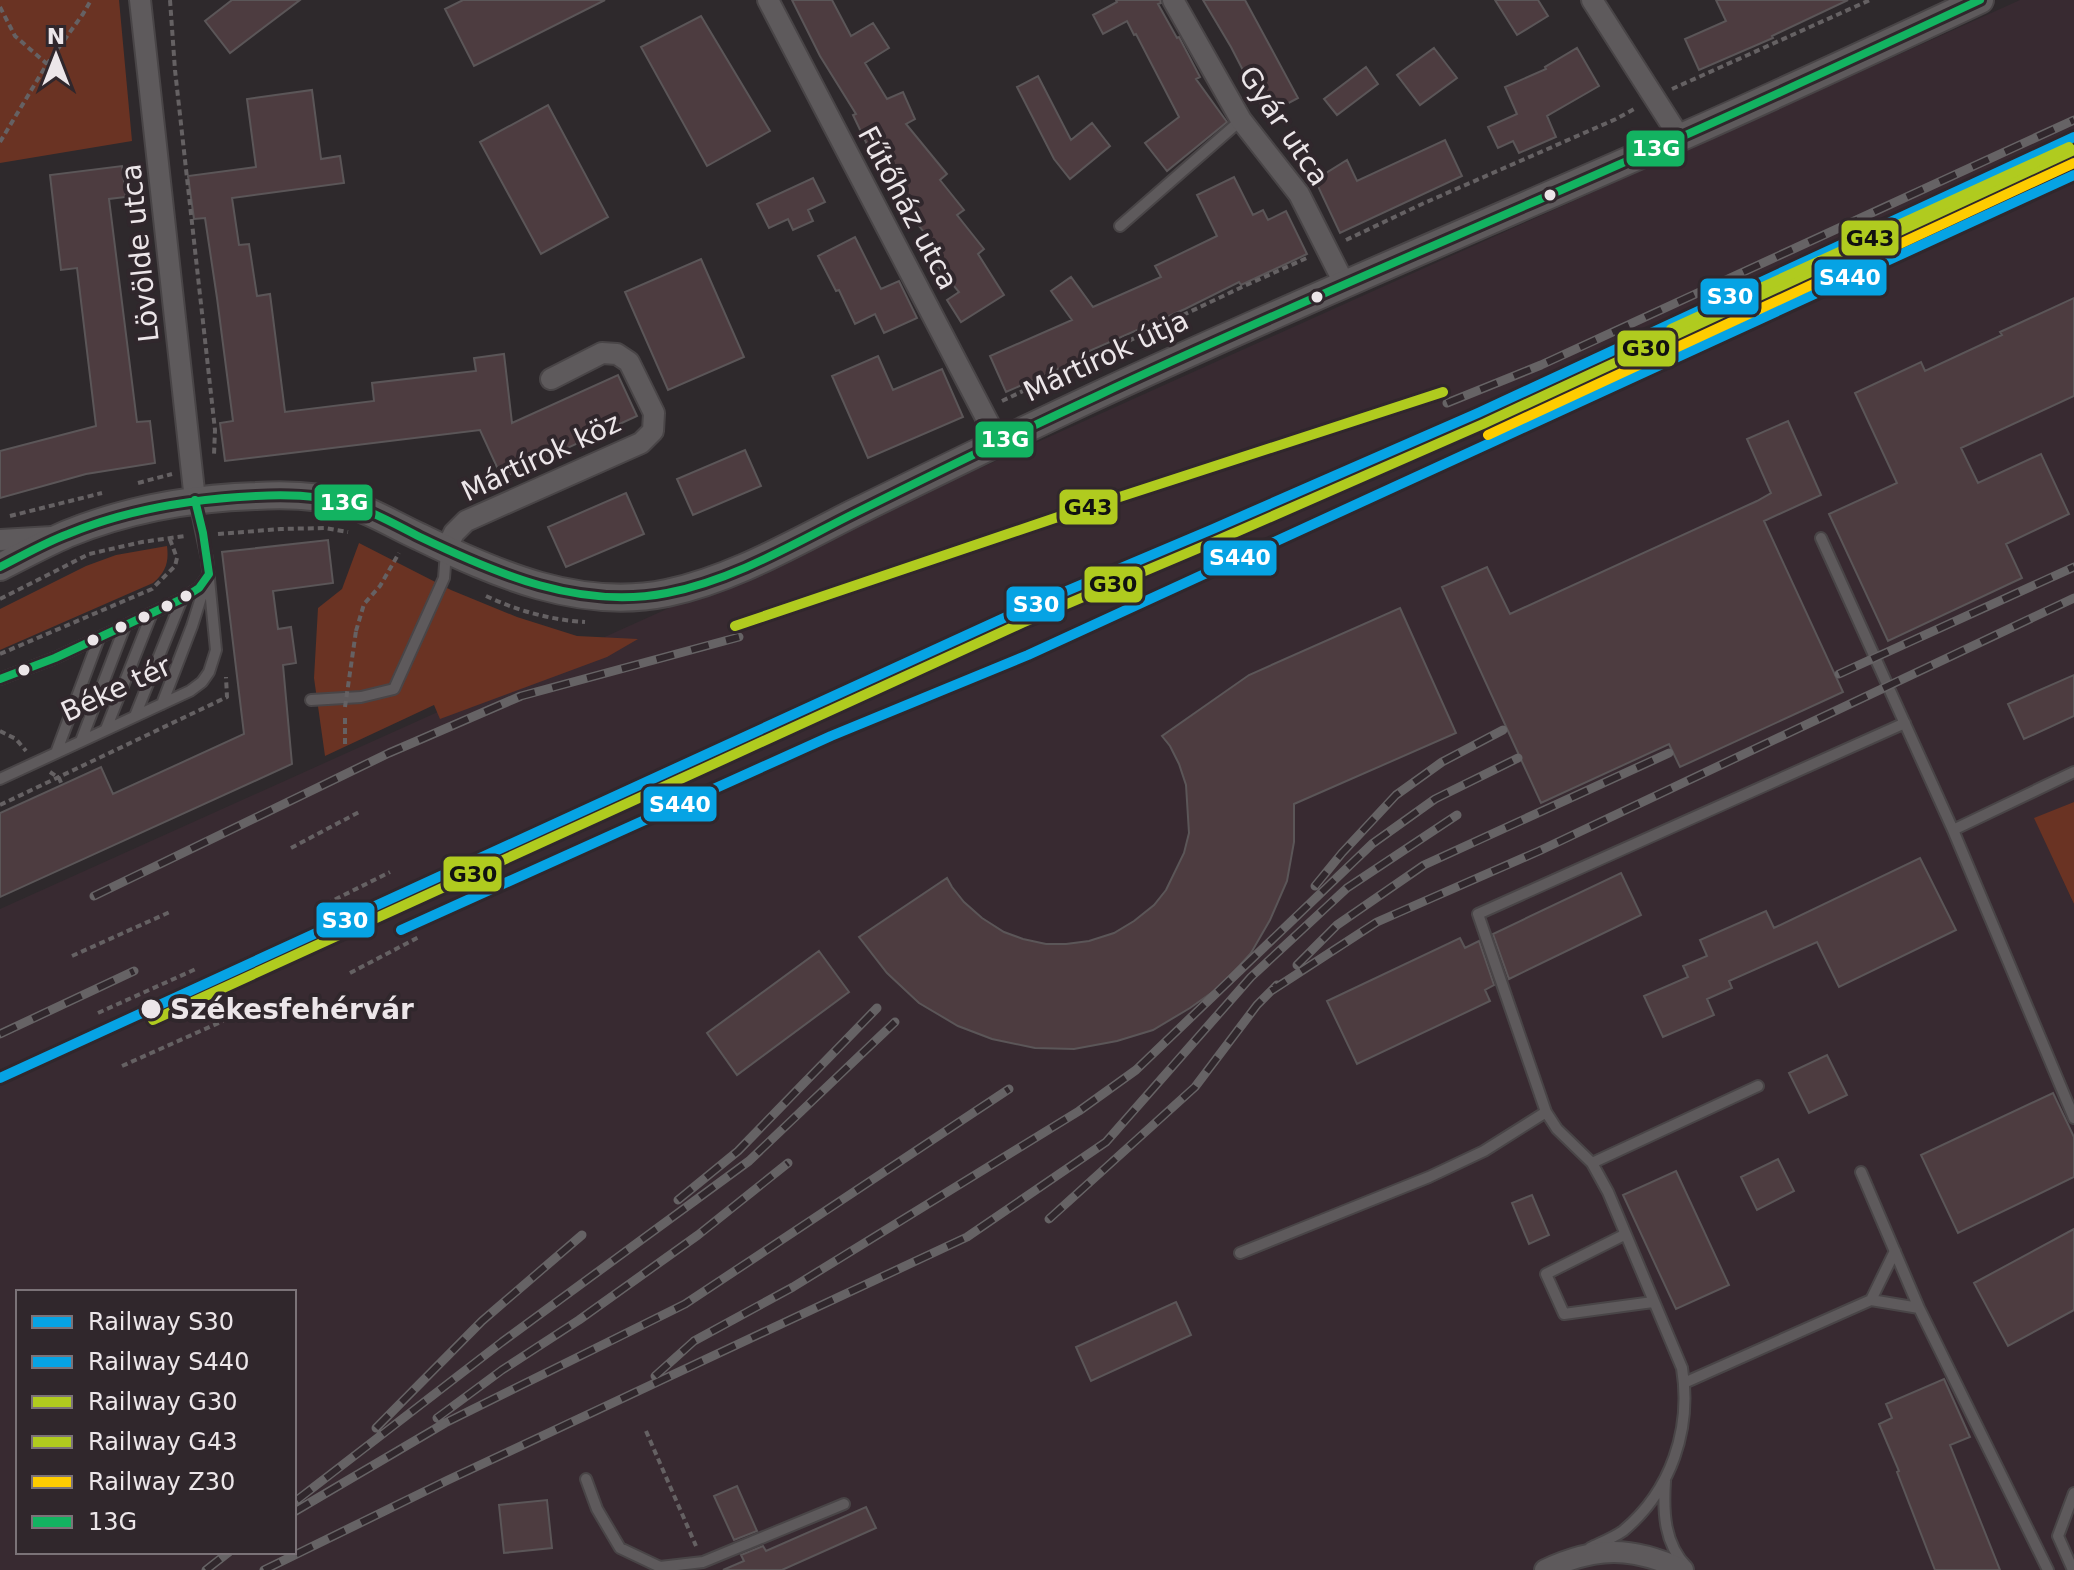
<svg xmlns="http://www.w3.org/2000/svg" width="2074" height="1570" font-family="'DejaVu Sans',sans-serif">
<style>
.built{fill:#382a31;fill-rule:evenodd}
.green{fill:#6a3323}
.building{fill:#4d3c40;stroke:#5b5658;stroke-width:2}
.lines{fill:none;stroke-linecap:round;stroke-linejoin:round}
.service-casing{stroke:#494547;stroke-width:14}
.minor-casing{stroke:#494547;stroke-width:24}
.tertiary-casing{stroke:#494547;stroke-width:30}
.path{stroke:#656163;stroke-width:4;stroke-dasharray:6 4;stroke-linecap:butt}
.service{stroke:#5e5a5c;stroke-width:10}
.minor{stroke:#5e5a5c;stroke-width:20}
.tertiary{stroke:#5e5a5c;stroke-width:26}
.rail-casing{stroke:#666365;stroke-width:9}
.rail{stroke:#30272c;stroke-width:6;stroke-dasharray:18;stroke-linecap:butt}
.path-bridge{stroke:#656163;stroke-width:4;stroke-dasharray:6 4;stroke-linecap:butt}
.bus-1-casing{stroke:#30272c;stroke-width:14}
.bus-1{stroke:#13b361;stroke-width:8}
.rail-1-casing{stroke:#30272c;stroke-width:16}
.rail-2-casing{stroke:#30272c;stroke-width:16}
.rail-3-casing{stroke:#30272c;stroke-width:16}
.rail-4-casing{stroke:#30272c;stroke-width:16}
.rail-5-casing{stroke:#30272c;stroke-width:16}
.rail-1{stroke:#06a3e4;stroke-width:10}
.rail-2{stroke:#06a3e4;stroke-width:10}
.rail-3{stroke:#b0cb1f;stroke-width:10}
.rail-4{stroke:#b0cb1f;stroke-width:10}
.rail-5{stroke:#fecc00;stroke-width:10}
.bus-dot{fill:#ece6e9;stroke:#30272c;stroke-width:3}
.labels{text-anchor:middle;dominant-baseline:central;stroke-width:8;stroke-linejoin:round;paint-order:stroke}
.street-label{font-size:28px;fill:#ece6e9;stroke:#30272c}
.stop-label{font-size:28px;font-weight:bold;fill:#ece6e9;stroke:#30272c;text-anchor:start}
.line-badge{stroke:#30272c;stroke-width:3}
.badge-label{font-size:22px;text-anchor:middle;font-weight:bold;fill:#fff}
.pale-badge-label{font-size:22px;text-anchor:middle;font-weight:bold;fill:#111}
</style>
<rect width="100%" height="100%" fill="#2e292c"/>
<!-- built -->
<path class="built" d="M2020,0h54v802l-39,17 39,85v666h-2074v-661zM18,1292h276v260h-276z"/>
<!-- green -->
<path class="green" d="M0,0h119l13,141 -132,22z
M359,543l92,47 66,27 60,19 61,3 -31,18 -167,62 -6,-14 -109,51 -11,-78 4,-70 24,-19z
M167,546c2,16 -1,26 -14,37l-153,67v-41l86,-43 30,-11z
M2074,802v102l-40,-86z"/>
<!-- building -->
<path class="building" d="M232,0h68l-70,53 -25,-32z
M463,0h142l-131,66 -29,-57z
M792,0h40l19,36 22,-13 16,25 -24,15 22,36 16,-7 12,27 -9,5 41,50 -7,6 24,30 -7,5 27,34 -6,5 26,41 -43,27 -14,-22 12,-8 -39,-47 9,-7 -20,-24 6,-5 -43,-54 -19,-40 3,-1 -36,-58z
M1116,0h44l1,3 -3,1 19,34 2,-1 21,40 -4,2 31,43 -60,49 -22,-28 34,-26 -43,-83 -2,1 -7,-14 -24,13 -10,-19 24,-13z
M1203,0h42l53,98 -32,17 -35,-68z
M1495,0h43l10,16 -31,19z
M1716,0h132l-76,36 1,2 -74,32 -14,-31 41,-18z
M701,16l69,115 -63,35 -66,-119z
M1434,48l23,30 -37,27 -23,-30z
M1577,48l22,38 -52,30 9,21 -37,16 -6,-12 -15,7 -10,-21 29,-13 -12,-27 41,-18 -1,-2z
M1366,67l12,17 -41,31 -13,-16z
M1038,76l33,64 21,-17 18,23 -40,33 -16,-20 -37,-72z
M312,90l9,69 19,-3 4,27 -112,15 7,47 10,-1 8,52 13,-2 15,118 89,-11 -2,-18 104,-12 -2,-13 30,-4 8,69 106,-48 19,41 -135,62 -22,-48 -255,31 -5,-38 13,-2 -16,-123 -12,-80 -11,1 -6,-43 68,-9 -9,-68z
M548,105l60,112 -67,37 -61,-112z
M1445,140l17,36 -122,57 -25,-53 32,-20 10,21z
M122,166l4,31 -17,2 28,223 13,-1 5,42 -69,11 -86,24v-47l96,-25 -19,-158 -16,2 -11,-95z
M1234,177l19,38 10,-5 5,10 18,-9 21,43 -66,31 -2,-3 -54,27 -105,46 1,4 -75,33 -16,-36 82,-36 -21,-29 20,-14 22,30 68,-30 -6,-11 62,-30 -20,-41z
M813,178l12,24 -17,8 5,11 -20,9 -5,-11 -19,9 -12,-24z
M855,237l26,52 18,-8 18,37 -33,15 -9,-19 -20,10 -16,-34 -3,1 -18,-35z
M701,259l43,98 -76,33 -43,-98z
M2074,298v98l-113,52 17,35 63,-29 28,60 -63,30 16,34 -134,63 -59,-127 68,-31 -42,-90 66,-31 4,9 77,-36 -2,-3z
M878,356l15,34 49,-21 21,48 -95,41 -36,-82z
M1788,421l33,74 -57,26 79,171 -163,75 -11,-23 -128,59 -99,-216 45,-20 23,47 247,-113 14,-8 -24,-54z
M745,450l16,36 -68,29 -16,-36z
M626,493l18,41 -78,33 -18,-40z
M328,540l5,43 -60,8 5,38 13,-2 5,36 -13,2 9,99 -292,133v-84l101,-46 12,27 131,-60 -22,-182z
M1400,608l56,125 -162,71v38l-7,39 -17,39 -19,33 -30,33 -31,22 -37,22 -36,11 -43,8 -39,-1 -43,-9 -34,-13 -39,-23 -32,-30 -28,-36 88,-59 5,9 12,15 18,16 22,14 19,7 23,5h20l23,-3 25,-8 20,-12 20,-16 12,-15 18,-37 5,-20 -3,-48 -7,-21 -9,-18 -8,-10 87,-61z
M2074,675v41l-50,23 -16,-35z
M1920,858l36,72 -117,57 -22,-45 -88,39 3,7 -25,11 7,16 -51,22 -19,-41 44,-19 -5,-11 24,-10 -7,-16 66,-29 8,17z
M1621,873l20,42 -132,64 -16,-45z
M1460,938l5,10 14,-7 15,44 -9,5 5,11 -133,63 -30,-63z
M819,951l30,41 -112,83 -30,-42z
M1827,1055l20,40 -38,18 -20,-40z
M2053,1093l21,44v40l-116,56 -37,-78z
M1778,1159l16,32 -37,19 -16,-33z
M1676,1171l53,114 -53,24 -53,-114z
M1532,1195l17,40 -20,9 -17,-41z
M2074,1229v81l-66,36 -34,-63z
M1176,1302l15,33 -100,46 -15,-34z
M1944,1379l26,58 -20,8 50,125h-65l-38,-98 2,-1 -20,-47 13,-6 -6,-14z
M737,1486l20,45 -23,9 -20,-44z
M547,1500l5,48 -48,5 -5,-48z
M866,1507l10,21 -94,42h-59l21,-9 -3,-6 22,-9 3,5z"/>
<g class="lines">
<!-- service casing -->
<g class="service-casing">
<path id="service" d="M1120,226l121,-106
M1821,538l132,292 121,288
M0,679l55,-21 127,-59 17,-11 10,-14
M311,700l50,-3 33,-8 50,-111 2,-26
M162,704l30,-78 13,-41
M135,716l47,-117
M106,729l46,-116
M81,741l44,-115
M56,753l43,-115
M0,779l190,-88 12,-9 7,-10 7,-22 -9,-91 -12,-57
M1953,830l121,-58
M1592,1163l166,-77
M1861,1172l58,136 129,262
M1624,1235l-78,39 18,40 89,-12
M1240,1253l189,-76 55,-26 62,-39
M1871,1300l24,-49
M1684,1383l187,-83 48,8
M586,1479l11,30 23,39 40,19 43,-5 141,-58
M1665,1481c-2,31 -1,63 22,86
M1590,1548c10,-5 23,-10 33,-17 48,-40 69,-102 59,-163l-74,-176 -16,-29 -35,-34 -11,-17 -68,-198 427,-191
M2073,1570l-15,-34 16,-43"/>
</g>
<!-- minor casing -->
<g class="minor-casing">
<path id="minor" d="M140,0l55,500
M768,0l230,441
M1173,0l68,120 58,74 46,91
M1592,0l88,138
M0,540l52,-3
M446,550l8,-17 12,-12 175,-78 12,-12 1,-18 -25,-51 -12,-8 -15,-1 -51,26
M1545,1570c51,-24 87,-24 138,0"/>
</g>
<!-- tertiary casing -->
<g class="tertiary-casing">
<path id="tertiary" d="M0,567c22,-11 44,-23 67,-33 61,-25 124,-36 189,-38 33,-2 64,-1 96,9 23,8 46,22 68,32 76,37 160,74 247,56 66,-14 127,-50 187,-80 81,-40 161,-79 242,-117 195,-91 394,-174 590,-261 99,-44 196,-89 294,-135"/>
</g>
<!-- path -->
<path class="path" d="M170,0l5,70 40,360 -1,25
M0,7l15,29 32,28
M1672,89l198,-89
M0,142l47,-78 36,-50 8,-14
M1346,240l76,-36 194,-85 20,-11
M1002,401l240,-114 67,-30
M138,483l34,-9
M10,516l92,-23
M218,534l63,-5 44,-1 23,4
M486,596c32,15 65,24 99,26
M0,599l89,-45 53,-12 43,-6
M356,631l8,-27 16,-18 19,-33
M0,654l152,-65 23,-23 2,-8 -8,-21
M0,731l16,8 10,12
M345,744v-30
M50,772l9,6 3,7
M0,805l227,-108 -1,-20
M291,848l70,-37
M326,904l64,-32
M72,956l100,-45
M350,973l69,-36
M98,1013l100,-45
M122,1066l101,-45
M646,1431l50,115"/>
<!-- service -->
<use href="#service" class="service"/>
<!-- minor -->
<use href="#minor" class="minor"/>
<!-- tertiary -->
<use href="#tertiary" class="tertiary"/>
<!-- rail casing -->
<g class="rail-casing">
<path id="rail" d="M1447,403l94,-38 533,-245
M1839,674l235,-107
M1315,886l27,-33 54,-58 46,-33 61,-32
M94,896l295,-143 132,-57 218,-59
M1297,965l40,-40 87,-60 245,-112
M1271,991l106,-69 162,-71 535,-253
M0,1034l134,-63
M678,1200l60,-49 139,-143
M1049,1219l146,-132 62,-82 20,-20
M655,1376l39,-35 99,-54 286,-176 57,-41 236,-226 63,-45 83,-41
M437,1418l65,-48 77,-50 119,-85 90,-72
M376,1428l106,-107 100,-86
M297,1500l205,-158 247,-181 146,-139
M294,1512l151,-89 240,-119 324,-215
M206,1570l23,-18
M264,1570l184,-90 519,-243 139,-95 145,-165 96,-89 110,-73"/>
</g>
<!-- rail -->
<use href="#rail" class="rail"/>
<!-- path-bridge -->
<path class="path-bridge" d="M345,707l11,-76"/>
<!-- bus-1 casing -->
<g class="bus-1-casing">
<path id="bus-1" d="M0,567c22,-11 44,-24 68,-33 60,-25 124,-35 188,-38 32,-2 65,-1 96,9 24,8 46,21 68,32 77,37 160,73 247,56 67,-13 128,-50 188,-80 80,-40 160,-79 242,-117 172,-81 347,-154 521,-231 121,-53 242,-109 362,-165
M0,679l55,-21 127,-59 17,-11 10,-14 -6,-41 -8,-33"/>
</g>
<!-- bus-1 -->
<use href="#bus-1" class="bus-1"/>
<!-- rail-1 casing -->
<g class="rail-1-casing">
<path id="rail-1" d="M0,1078l1017,-466 196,-83 265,-116 596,-276"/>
</g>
<!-- rail-2 casing -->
<g class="rail-2-casing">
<path id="rail-2" d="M401,930l430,-194 197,-81 1046,-480"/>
</g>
<!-- rail-3 casing -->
<g class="rail-3-casing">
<path id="rail-3" d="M153,1020l869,-397 196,-83 265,-116 591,-274"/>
</g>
<!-- rail-4 casing -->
<g class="rail-4-casing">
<path id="rail-4" d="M1671,329l398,-182
M735,626l323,-109 385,-125"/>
</g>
<!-- rail-5 casing -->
<g class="rail-5-casing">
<path id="rail-5" d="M1488,435l586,-272"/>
</g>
<!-- rail-1 -->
<use href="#rail-1" class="rail-1"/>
<!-- rail-2 -->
<use href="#rail-2" class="rail-2"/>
<!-- rail-3 -->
<use href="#rail-3" class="rail-3"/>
<!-- rail-4 -->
<use href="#rail-4" class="rail-4"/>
<!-- rail-5 -->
<use href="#rail-5" class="rail-5"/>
</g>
<!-- markers -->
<g class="bus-dot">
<circle cx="1550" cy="195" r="7"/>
<circle cx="1317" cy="297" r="7"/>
<circle cx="186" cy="596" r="7"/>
<circle cx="167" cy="606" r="7"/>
<circle cx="144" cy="617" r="7"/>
<circle cx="121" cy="627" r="7"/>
<circle cx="93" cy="640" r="7"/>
<circle cx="24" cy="670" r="7"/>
<circle cx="151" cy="1009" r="11"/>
</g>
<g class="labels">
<!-- street labels -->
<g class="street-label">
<text transform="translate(1284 126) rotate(56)">Gyár utca</text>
<text transform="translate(908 208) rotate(62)">Fűtőház utca</text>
<text transform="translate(140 253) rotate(-96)">Lövölde utca</text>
<text transform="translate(1106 356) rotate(-25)">Mártírok útja</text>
<text transform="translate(541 457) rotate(-25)">Mártírok köz</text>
<text transform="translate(116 689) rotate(-25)">Béke tér</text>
</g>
<!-- stop labels -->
<g class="stop-label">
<text x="170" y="1009">Székesfehérvár</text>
</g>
</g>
<g class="line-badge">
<rect x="1625" y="129" width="61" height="39" rx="8" fill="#13b361"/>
<rect x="1840" y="219" width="60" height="38" rx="8" fill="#b0cb1f"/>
<rect x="1813" y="258" width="75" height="39" rx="8" fill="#06a3e4"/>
<rect x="1699" y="277" width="61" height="39" rx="8" fill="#06a3e4"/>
<rect x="1616" y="329" width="61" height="39" rx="8" fill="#b0cb1f"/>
<rect x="974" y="420" width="61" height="39" rx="8" fill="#13b361"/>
<rect x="313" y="483" width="61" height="39" rx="8" fill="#13b361"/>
<rect x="1058" y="488" width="61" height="38" rx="8" fill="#b0cb1f"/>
<rect x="1202" y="539" width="76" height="38" rx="8" fill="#06a3e4"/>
<rect x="1083" y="565" width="61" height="39" rx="8" fill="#b0cb1f"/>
<rect x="1005" y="585" width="61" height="38" rx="8" fill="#06a3e4"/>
<rect x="642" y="785" width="76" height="38" rx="8" fill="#06a3e4"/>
<rect x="442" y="855" width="61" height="38" rx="8" fill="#b0cb1f"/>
<rect x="315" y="901" width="61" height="38" rx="8" fill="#06a3e4"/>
</g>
<g class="badge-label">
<text x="1656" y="156">13G</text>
<text x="1850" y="285">S440</text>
<text x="1730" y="304">S30</text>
<text x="1005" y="447">13G</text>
<text x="344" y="510">13G</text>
<text x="1240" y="565">S440</text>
<text x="1036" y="612">S30</text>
<text x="680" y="812">S440</text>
<text x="345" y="928">S30</text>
</g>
<g class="pale-badge-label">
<text x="1870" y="246">G43</text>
<text x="1646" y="356">G30</text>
<text x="1088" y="515">G43</text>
<text x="1113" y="592">G30</text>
<text x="473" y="882">G30</text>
</g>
<!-- legend -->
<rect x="16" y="1290" width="280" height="264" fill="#30272c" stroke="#7b7378" stroke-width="2"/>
<rect x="32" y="1316" width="40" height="12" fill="#06a3e4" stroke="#7b7378" stroke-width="2"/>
<text x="88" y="1330" font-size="24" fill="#ece6e9">Railway S30</text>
<rect x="32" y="1356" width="40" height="12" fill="#06a3e4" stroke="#7b7378" stroke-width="2"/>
<text x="88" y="1370" font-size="24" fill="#ece6e9">Railway S440</text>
<rect x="32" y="1396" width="40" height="12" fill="#b0cb1f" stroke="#7b7378" stroke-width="2"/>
<text x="88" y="1410" font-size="24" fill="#ece6e9">Railway G30</text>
<rect x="32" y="1436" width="40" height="12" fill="#b0cb1f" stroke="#7b7378" stroke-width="2"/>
<text x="88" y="1450" font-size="24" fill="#ece6e9">Railway G43</text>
<rect x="32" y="1476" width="40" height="12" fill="#fecc00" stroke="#7b7378" stroke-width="2"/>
<text x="88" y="1490" font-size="24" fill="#ece6e9">Railway Z30</text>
<rect x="32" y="1516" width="40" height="12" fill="#13b361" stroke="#7b7378" stroke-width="2"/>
<text x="88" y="1530" font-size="24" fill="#ece6e9">13G</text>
<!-- north arrow -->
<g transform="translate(56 56)" stroke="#30272c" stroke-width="6" paint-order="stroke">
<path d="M0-6L14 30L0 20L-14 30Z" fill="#ece6e9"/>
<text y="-12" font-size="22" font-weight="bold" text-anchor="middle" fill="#ece6e9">N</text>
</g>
</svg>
